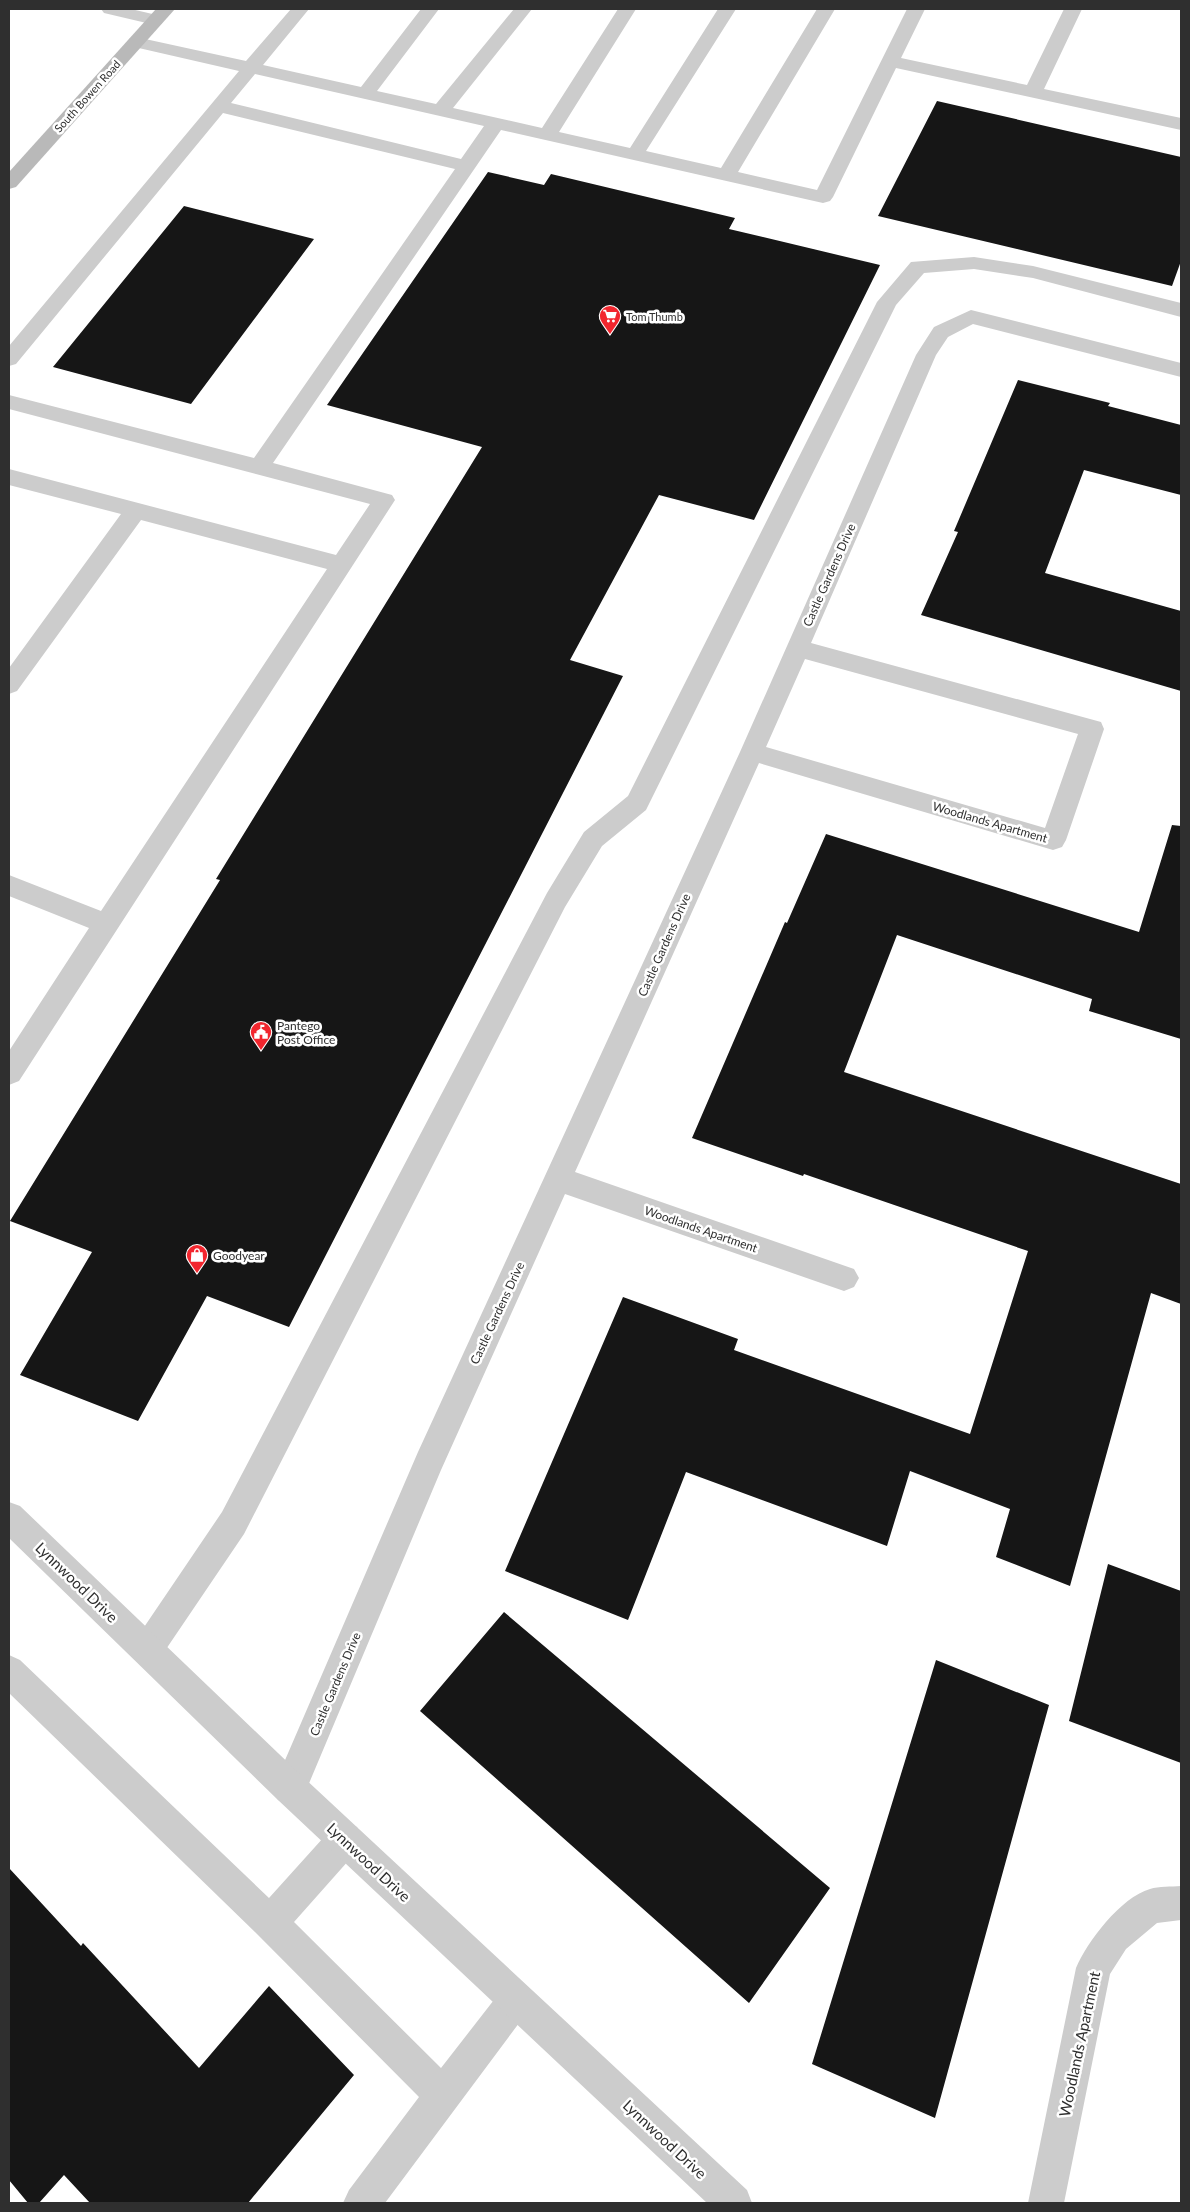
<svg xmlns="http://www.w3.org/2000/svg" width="1190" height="2212" font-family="Lato,sans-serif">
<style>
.building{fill:#161616}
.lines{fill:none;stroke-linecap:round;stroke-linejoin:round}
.service{fill:#ccc;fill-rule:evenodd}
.minor{fill:#ccc;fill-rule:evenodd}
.secondary{fill:#b9b9b9;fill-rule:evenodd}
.labels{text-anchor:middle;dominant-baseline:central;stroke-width:5;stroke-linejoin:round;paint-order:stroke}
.far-street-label{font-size:11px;fill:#2f2f2f;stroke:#fff}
.far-poi-label{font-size:11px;fill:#2f2f2f;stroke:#fff;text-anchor:start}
.street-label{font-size:12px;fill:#2f2f2f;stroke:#fff}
.poi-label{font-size:12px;fill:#2f2f2f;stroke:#fff;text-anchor:start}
.near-street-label{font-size:15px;fill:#2f2f2f;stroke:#fff}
</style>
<rect width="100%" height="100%" fill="#fff"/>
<!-- building -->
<path class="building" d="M937,101l244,56v104l-9,25 -294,-70z
M488,172l56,13 7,-11 184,44 -6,11 151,36 -126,255 -95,-25 -89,165 53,16 -334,651 -82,-31 -69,125 -118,-46 72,-123 -82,-31 210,-341 -4,-1 266,-432 -155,-42z
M184,206l130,33 -123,165 -138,-37z
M1018,380l92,23 -2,3 73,19v70l-97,-25 -39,103 136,38v80l-260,-76 37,-83 -4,-1z
M1172,825l9,1v213l-92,-28 3,-12 -195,-64 -53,137 337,112v120l-30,-11 -81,293 -74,-29 14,-48 -100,-38 -23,75 -201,-74 -58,148 -123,-49 118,-274 115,42 -4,11 236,84 58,-183 -224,-77 -1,2 -111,-38 93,-216 2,1 39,-89 313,98z
M1108,1564l73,27v172l-112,-42z
M504,1612l326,276 -81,115 -329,-292z
M936,1660l113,45 -114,413 -123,-54z
M9,1868l72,78 2,-3 116,125 70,-82 85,89 -106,128h-158l-26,-28 -25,28h-11l-19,-23z"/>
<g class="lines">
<!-- service -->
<path class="service" d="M291,9h18l-46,56 98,22 60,-78h18l-62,82 59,13 78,-95h18l-79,99 89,20 76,-119h18l-77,123 71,16 88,-139h18l-90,142 75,17 96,-159h18l-97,163 79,18 90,-181h18l-24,49 126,27 37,-76h18l-38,80 137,29v12l-285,-62 -63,129 -3,4 -7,2 -322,-73 -228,333 119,32 3,5 -376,581 -10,4v-34l80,-123 -80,-32v-21l92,36 226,-342 -186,-49 -124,171 -8,3v-26l112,-154 -112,-29v-16l327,86 34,-51 -361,-95v-14l245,63 201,-289 -232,-56 -207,251 -7,2v-20l230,-275 -109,-25 -3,-4 3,-4 6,-1 110,24zM255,74l229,52 -23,33 -230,-56z
M974,257l59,9 148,37v14l-148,-39 -59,-9 -50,4 -28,32 -250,505 -44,36 -37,61 -321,627 -86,127 -11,5 -11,-5 -5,-11 5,-11 86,-127 325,-619 37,-61 44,-36 249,-494 34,-40z
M971,310l210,53v14l-208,-53 -25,13 -12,18 -125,288 290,79 3,7 -38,111 -4,7 -9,3 -294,-87 -184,409 279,97 5,9 -5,9 -10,4 -279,-97 -124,276 -139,330 -12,5 -12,-5 -5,-12 145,-336 322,-700 176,-397 18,-28zM805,659l273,75 -33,94 -279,-81z
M9,1655l11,5 249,238 64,-71 12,-5 12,5 5,12 -5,12 -63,71 147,146 63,-81 12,-6 12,6 6,12 -6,12 -143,192h-42l6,-13 70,-93 -161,-162 -249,-242z
M1181,1886v34l-24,3 -31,26 -16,25 -46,229h-36l48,-235c11,-26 45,-71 74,-79 9,-3 21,-2 31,-3z"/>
<!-- minor -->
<path class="minor" d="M101,9h30l30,7 3,4 -3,4 -6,1 -51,-12z
M9,1502l11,4 282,270 445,414 5,13h-45l-429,-403 -269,-262z"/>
<!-- secondary -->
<path class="secondary" d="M156,9h19l-159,178 -7,2v-17z"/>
</g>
<!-- icons -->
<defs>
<g id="supermarket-pin" transform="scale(1.125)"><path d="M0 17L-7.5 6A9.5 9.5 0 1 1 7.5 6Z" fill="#f2262e" stroke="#fff"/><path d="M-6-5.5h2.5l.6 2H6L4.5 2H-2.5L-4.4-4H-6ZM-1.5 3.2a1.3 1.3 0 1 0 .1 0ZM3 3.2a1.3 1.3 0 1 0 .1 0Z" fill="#fff"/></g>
<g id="civic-pin" transform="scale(1.125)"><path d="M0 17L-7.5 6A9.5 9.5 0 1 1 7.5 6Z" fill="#f2262e" stroke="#fff"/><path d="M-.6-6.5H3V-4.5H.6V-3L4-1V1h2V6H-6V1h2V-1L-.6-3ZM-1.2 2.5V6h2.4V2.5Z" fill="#fff"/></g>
<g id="shop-pin" transform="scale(1.125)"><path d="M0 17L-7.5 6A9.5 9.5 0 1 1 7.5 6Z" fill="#f2262e" stroke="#fff"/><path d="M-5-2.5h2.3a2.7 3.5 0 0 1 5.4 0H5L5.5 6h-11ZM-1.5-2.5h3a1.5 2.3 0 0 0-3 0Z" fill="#fff"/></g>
</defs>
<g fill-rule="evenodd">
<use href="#supermarket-pin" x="610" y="316"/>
<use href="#civic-pin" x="261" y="1032"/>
<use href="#shop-pin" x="197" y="1255"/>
</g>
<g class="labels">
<!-- far-street labels -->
<g class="far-street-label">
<text transform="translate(87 96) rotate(-48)">South Bowen Road</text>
</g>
<!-- far-poi labels -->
<g class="far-poi-label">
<text x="626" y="316">Tom Thumb</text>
</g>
<!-- street labels -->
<g class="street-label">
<text transform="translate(829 575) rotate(-66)">Castle Gardens Drive</text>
<text transform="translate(990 822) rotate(16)">Woodlands Apartment</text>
<text transform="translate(664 945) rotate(-66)">Castle Gardens Drive</text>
<text transform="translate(701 1229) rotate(19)">Woodlands Apartment</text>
<text transform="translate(497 1313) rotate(-65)">Castle Gardens Drive</text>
<text transform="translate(335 1684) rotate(-67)">Castle Gardens Drive</text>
</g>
<!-- poi labels -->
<g class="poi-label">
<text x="277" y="1025">Pantego<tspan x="277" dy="14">Post Office</tspan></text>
<text x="213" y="1255">Goodyear</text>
</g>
<!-- near-street labels -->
<g class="near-street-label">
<text transform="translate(77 1582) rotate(44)">Lynnwood Drive</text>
<text transform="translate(369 1862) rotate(43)">Lynnwood Drive</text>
<text transform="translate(1079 2044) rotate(-78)">Woodlands Apartment</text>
<text transform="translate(665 2139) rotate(43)">Lynnwood Drive</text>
</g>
</g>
<!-- border -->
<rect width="1190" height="2212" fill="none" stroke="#2f2f2f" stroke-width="20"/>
</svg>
